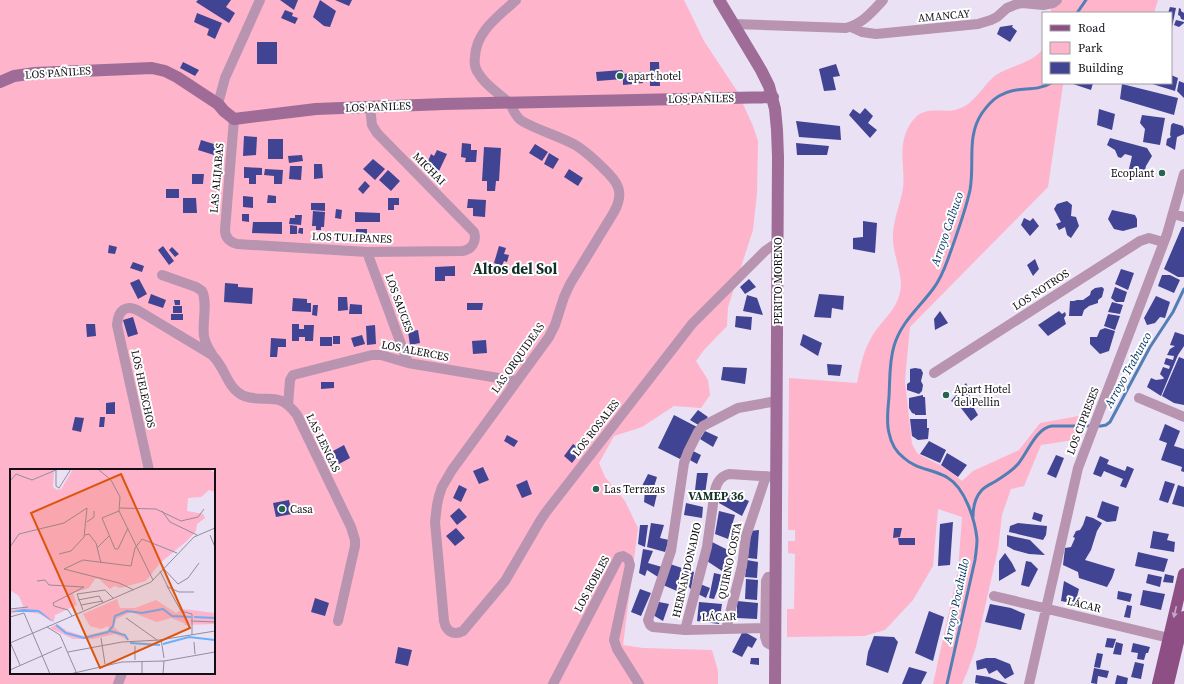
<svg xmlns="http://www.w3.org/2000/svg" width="1184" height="684" font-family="'Source Serif 4',serif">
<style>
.green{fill:#feb4ca;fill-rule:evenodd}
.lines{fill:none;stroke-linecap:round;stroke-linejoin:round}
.stream{stroke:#517fb5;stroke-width:3}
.building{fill:#414393}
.street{stroke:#b894b1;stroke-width:10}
.secondary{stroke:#9f6c97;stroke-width:12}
.primary{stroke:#8d4f84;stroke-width:12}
.oneway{fill:#c6a7c2}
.poi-dot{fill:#256452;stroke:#fff;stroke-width:1.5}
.labels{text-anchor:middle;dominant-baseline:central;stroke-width:4;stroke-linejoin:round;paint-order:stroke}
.street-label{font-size:11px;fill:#110e15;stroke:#fff}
.poi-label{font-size:11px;fill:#110e15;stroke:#fff;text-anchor:start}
.water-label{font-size:12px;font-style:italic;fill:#023563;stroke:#fff}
.neighbourhood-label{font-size:12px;font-weight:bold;fill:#123027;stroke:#fff}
.district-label{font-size:15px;font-weight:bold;fill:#123027;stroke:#fff}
.inset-river{fill:none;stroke:#6cb0fa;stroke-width:2}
.inset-road{fill:none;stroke:#938d9b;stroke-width:1}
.view{fill:#dd550c;fill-opacity:0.15;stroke:#dd550c;stroke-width:2}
.inset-edge{fill:none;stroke:#110e15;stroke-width:2}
</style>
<rect width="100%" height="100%" fill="#eae1f5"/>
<!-- green -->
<path class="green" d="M0,0h684l20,41 33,50 16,35 5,15 -1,52 -4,37 -25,77 -1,19 -23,24 -8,11 12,19 2,15 -9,13 -27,-2 -32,21 -28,9 -15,27 6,14 20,24 13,27 -15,117 20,3 69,2 6,21v13h-718zM11,470h203v203h-203z
M1047,0h111l-4,13h-102z
M1043,49v34h21l-1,2 -15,102 -138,140 -4,42 -1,13 7,62 5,9 5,3 22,11 18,14 11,-10 46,-21 21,-27 44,-8 -10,25 -33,5 -17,41 -13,3 -9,26 -4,34 -22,98 -8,23 -6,14h-29l25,-113 4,-54 -24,-8 -5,57 -20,34 -28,30 -21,6 -77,1v-28h7l1,-55 -7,-1v-12h7v-11h-7l1,-152 68,5c3,-15 6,-30 13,-43 11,-21 31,-31 31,-57 -1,-15 -7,-28 -8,-42 -1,-19 7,-35 10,-53 2,-16 -3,-33 1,-49 2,-8 6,-17 13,-23 13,-10 27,-2 41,-7 16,-4 25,-24 38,-34 15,-10 35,-11 47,-26z"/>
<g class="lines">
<!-- stream -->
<path class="stream" d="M1077,13l9,-13
M973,517c0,-9 2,-19 8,-26 4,-5 10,-7 15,-10 8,-5 16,-10 22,-17 10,-12 18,-36 34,-38h49l5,-1 4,-3 40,-75 23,-35 11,-23
M947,684l28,-124c1,-7 2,-14 2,-21 -2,-19 -12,-51 -29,-61 -14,-9 -31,-8 -44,-20 -8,-6 -13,-15 -15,-25 -3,-12 -1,-24 0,-36 1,-17 0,-35 5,-51 7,-24 25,-38 39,-57 7,-9 11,-19 15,-30 8,-23 17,-46 22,-69 5,-27 -4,-53 12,-77 5,-7 10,-13 17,-17 17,-11 36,-3 52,-13"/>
</g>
<!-- building -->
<path class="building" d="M198,0h33l-5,7 9,6 -6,10 -33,-21z
M280,0h18l-4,10z
M320,0l16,11 -6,16 -6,-1 -11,-9z
M335,0h17l-3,6z
M1170,7l6,1 -4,19h-1v-14h-3z
M1179,8l2,1v2l3,2v7l-3,-1 -1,-3 -2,-1z
M285,10l8,3 -1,3 6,2 -3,6 -14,-6z
M197,13l25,10 -7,16 -8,-4 2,-6 -15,-7z
M1176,20l8,2v1l-5,4 -5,-2z
M1013,25l-1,2 5,4 -7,11 -13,-8 3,-7z
M257,42h20v22h-20z
M183,62l16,8 -4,6 -15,-8z
M650,62h9l1,24h-10z
M836,64l4,12 -7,1 3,13 -12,1 -5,-22z
M622,70l2,4 18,-2 1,11 -20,2v-6l-26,2 -1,-9z
M1171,75l7,3 -3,13 -26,-8h22z
M1179,81l5,2v15l-7,-7z
M1070,83h23l-2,7z
M1122,84l56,14 -4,17 -54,-16z
M865,108l8,8 -5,7 9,7 -7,8 -21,-23 4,-6 7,5z
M1099,109l16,5 -3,16 -15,-5z
M1142,115l23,3 -5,27 -17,-3 2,-13 -5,-6z
M796,121l44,5 1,14 -42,-3z
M1173,123l10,3 1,3v5l-7,3 -2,13 -9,-5 1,-6 4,-2 -1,-2 1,-10z
M244,136l13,1 -1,18 -13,1z
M1110,138l37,10 5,8 -6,10 -2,8 -10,-1 -5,-4 3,-13 -7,-2 -4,4 -3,-1 -3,-7 -8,-5z
M268,139h15v20h-15z
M201,140l16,5 -3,10 -16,-5z
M462,143l9,1v6h6l-1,12h-11l1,-4 -5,-1z
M796,143l33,3 -2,9h-30z
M535,144l13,8 -6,9 -13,-8z
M484,147l17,1 -2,33h-3l-1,10h-8v-10h-5z
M437,150l10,4 -8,17 -13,-5 5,-12 3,2z
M549,153l10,6 -6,10 -9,-5z
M302,155l1,6 -14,2 -1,-7z
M373,159l12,10 -10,11 -12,-11z
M314,164h8l1,14 -9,1z
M290,166h12l-1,14 -12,-1z
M244,167l18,1v7h-6v9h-7v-6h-5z
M265,169l18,1 -1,14h-8v-8l-10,-1z
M569,169l14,9 -5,8 -14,-9z
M388,170l12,11 -9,10 -12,-11z
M192,174h12l-1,10h-11z
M365,181l5,5 -7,8 -5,-5z
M166,189h13v9h-13z
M268,195l8,1v7h-9z
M243,196l10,1v11l-10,-1z
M183,198h13l1,15h-14z
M388,198h11v7h-5v5h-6z
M468,199l18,1 -1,17 -12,-1v-8h-6z
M1067,201l5,4 -1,11 5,1 3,9 -8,12 -4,-3 -2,-8 -6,3 -3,-6 5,-2 -7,-13 3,-5z
M311,203h14v8l-14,-1z
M336,209l6,1 -1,9 -6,-1z
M1112,210l23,5 2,4v8l-14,4 -9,-2 -6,-10z
M313,211l12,1 -1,15h-3v3h-5v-4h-4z
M355,212l25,1v9h-25z
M242,214h7v8l-7,-1z
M295,215h7l-1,10 -12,-1 1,-6h5z
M1024,218l6,3 3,-3 6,8 -9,10 -9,-11z
M863,221l14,2 -2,30 -22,-4v-11l10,-1z
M253,222h29v12l-30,-1z
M290,225l7,1v8h-7z
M1182,227h2v50h-6l-14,-8z
M299,228h4v6l-5,-1z
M356,229h11v9h-11z
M109,245l8,2 -2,7 -7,-1z
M163,246l11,15 -5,4 -11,-15z
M499,246l7,2 -2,6 5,1 -2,7 -3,-1 -2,5 -8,-3z
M172,247l7,7 -4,3 -6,-7z
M1035,259l4,10 -6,7 -6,-11z
M133,262l11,4 -2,6 -12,-4z
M455,266v10h-10v5h-10v-14z
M1121,269l13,4 -6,17 -13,-6z
M1162,275h8l10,5 -6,13 -16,-7z
M139,279l8,15 -9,5 -8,-16z
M749,279l7,8 -11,7 -5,-7z
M225,283l13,1v3l15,1 -1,16 -28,-2z
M1102,287l2,2 -2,8 -4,3v3l-9,3 -5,4 -2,6h-13l1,-15h4l3,-1h6l7,-5 1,-4 4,-3z
M1115,287l12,5 -3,10h-8l-5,-4z
M151,294l15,6 -3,8 -15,-5z
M819,294l25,2 -1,14 -11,-2 -1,10 -17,-1z
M747,295l10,3 6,17 -20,-4z
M1156,296l14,6 -5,16 -5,-1 -5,6 -8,2 -3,-7z
M338,297h9l1,13 -10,1z
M293,298l14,1v4h4v9l-19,-1z
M174,300h6v5h-5z
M1112,302l11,3 -3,9 -12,-2z
M467,303h16l-1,7h-15z
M350,304l12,1v9h-13z
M313,305h5l-1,11 -5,-1z
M173,306h9v7h-9z
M940,311l8,12 -13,7 -1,-11z
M1059,311l3,3 3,-2 1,3 -2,3 2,6 -18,12 -10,-11z
M171,314h12v6h-12z
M1108,314l12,2 -5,14 -11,-4z
M736,316l16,1 -1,13 -16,-3z
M133,317l5,17 -10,3 -5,-17z
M86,324h9l1,12 -9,1z
M292,324h7v5h5v-4h10l-1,16h-8v-4h-6v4h-7z
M412,324l1,6 -5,2 -2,-7z
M375,325l1,19 -9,1 -1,-19z
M1105,328l10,3 -6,20 -9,3 -10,-10v-7h7l3,-7z
M418,330l2,13 -10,2 -2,-13z
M1175,332l9,3v11l-6,9 -17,41 -14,-9 4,-9 5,2 7,-1 1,-1 -4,-4 3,-7 6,2 1,-3 -6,-2 2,-6 7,2 1,-4 -7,-1 3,-6 5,-3 -5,-1z
M803,334l19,9 -4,13 -18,-11z
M362,335l3,9 -11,3 -3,-9z
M333,336h7v8h-7z
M320,337h12v9h-12z
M271,338l15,1v8h-8l-1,10h-7z
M486,340l1,13 -14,1 -1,-13z
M1179,357l5,2v46l-10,-2 -12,-7z
M827,364l15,1 -2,11 -12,-1z
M723,367l24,1 -2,16 -24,-4z
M915,368l6,1 2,4 -2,8 2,4 -1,6 -3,3 -12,-4v-6l3,-2v-13z
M321,382h13v6l-13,1z
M966,383l2,4 3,16 7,12 -7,6 -10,-13 -10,-7z
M923,395v2h2l1,18h-11v-1l-3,-1 -3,-5v-10z
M115,402v12h-9v-11z
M698,410l10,7 -8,9 -10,-6z
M674,415l23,12 -17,32 -22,-11z
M75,417l9,1 -3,14 -9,-2z
M100,417h5l-1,10h-5z
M910,419h17v9h2l-1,11 -10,1 -6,-4z
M1165,424l15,7 -6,15 10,3v23l-3,-1 1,-4 -21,-7 6,-17 -8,-3z
M705,431l13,6 -5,10 -13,-8z
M507,435l11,6 -4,6 -10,-6z
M929,441l17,9 -6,13 -20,-9z
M573,444l9,6 -10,13 -8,-7z
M344,445l6,13 -11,6 -6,-13z
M693,451l8,4 -4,9 -9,-5z
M947,453l20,12 -9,12 -17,-12z
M1056,455l8,3 -8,20 -9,-4z
M1100,456l9,4 -2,4 18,7 2,-5 7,3 -8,19 -6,-2 3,-7 -19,-8 -3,6 -8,-3z
M483,467l6,13 -10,4 -6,-13z
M697,473h11l-4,28 -10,-2z
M648,474l9,3 -4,13 -11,-4z
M527,480l5,14 -10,4 -6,-13z
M1165,481l10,3 -7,19 -9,-3z
M459,485l8,4 -6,13 -8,-4z
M1178,485l6,2v20l-12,-3z
M645,490l12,4 -3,13 -10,-5z
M722,490l27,11 -7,15 -23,-13z
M289,500l3,14 -16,3 -3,-14z
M1102,501l17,6 -3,14 -9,1 -10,-5z
M686,503l17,4 -1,11 -18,-3z
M459,508l8,9 -10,8 -7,-9z
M719,511l16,4 -7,24 -13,-5z
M1034,512l9,3 -2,7 -9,-3z
M1086,516l7,2 9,5 -5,8 -6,19 -6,10 30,9 -3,9 -5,9 -28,-9 -1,-6 -15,-7 2,-17 6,-1 4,-9 -2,-1 3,-6 4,-1 3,-5z
M953,522l-3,43 -12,1 2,-42z
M651,523l13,2 -4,13 9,2 -4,12 -18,-5z
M1018,523l29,3 -1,9 -3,5 -34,-8 1,-6z
M640,525h8l-3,22 -7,-3z
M456,528l9,10 -10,8 -9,-10z
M894,528h8l-2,9 -7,1z
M759,530l-2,29 -9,-1 2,-27z
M1153,531l16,3 -2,6 8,2 -1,10 -24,-4z
M1007,535l23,5 15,15 -16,-1 -15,-4 -7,-4z
M898,538h17v7h-16z
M712,542l22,11 -6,22 -21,-14z
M643,549l10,2 -5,12 14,4 -4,10 -11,-7 -2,6 -6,-3z
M1138,552l30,7 -4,13 -29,-6z
M1005,553l7,10 4,8 -17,10v-20z
M747,560l11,2 -1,16 -12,-1z
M1026,561l5,1 7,7 -9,18 -8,-2z
M670,564l24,8 -3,17 -10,-9 -4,11 -14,-6z
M714,573l9,2 -9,24 -5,-1z
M1148,574l14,3 -2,10 -14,-4z
M1165,574l9,2 -1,7 -10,-1z
M746,579l12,1 -1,20 -12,-1z
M1064,581l15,8 -4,15 -14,-3z
M700,584l10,4 -4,10 -8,-4z
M640,589l11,4 -10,23 -10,-4z
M1143,590l22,4 -4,16 -21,-5z
M1118,591l14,3 -2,8 -13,-3z
M315,598l14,5 -4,13 -14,-4z
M737,601l21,2 -1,16 -20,-1z
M659,602l10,2 -6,17 -10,-6z
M699,602l23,2 -3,20 -22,-3z
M990,604l21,4 14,6 -4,16 -36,-8z
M1127,605l5,1 -2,12 -6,-1z
M929,611l15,6 -11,44 -18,-8z
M743,631l14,8 -5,9 -4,-2 -6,11 -10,-5z
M874,636l20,1 4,5 -10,31 -22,-8 2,-13z
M1107,638l9,1 -3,9 -8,-1z
M1116,642l7,2 -2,11 -8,-1z
M1133,643l17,4 -2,6h-2l-2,7 -7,-1 1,-6 -7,-1z
M398,647l14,3 -4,16 -13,-3z
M1097,653l6,1 -3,14 -6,-1z
M751,658h8v7l-9,-1z
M986,658h9l15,6 4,10 -9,5 -8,-9 -8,4 -3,-6 -9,2 -1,-9z
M1135,662l9,2 -3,15 -10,-2z
M909,667l18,5 -6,12h-19z
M1094,668l15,3 -2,7 -9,-2 -1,8 -6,-1z
M976,675l13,2 19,7h-28l-5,-1z
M1117,675l11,3 -1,6h-12z"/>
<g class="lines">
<!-- street -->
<path class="street" d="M516,0c-17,16 -40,31 -41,57 -1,6 0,12 4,17 5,9 14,15 22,22 3,2 6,5 9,8 4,6 5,13 12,17 17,10 38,15 55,25 9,6 18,14 26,22 15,14 22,24 11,44l-44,72 -6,13 -9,28 -6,12 -97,133 -10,17 -3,9 -2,9 -2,17 9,99c2,10 9,15 19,10l42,-50 35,-60 6,-9 146,-188 73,-73 7,-5h6
M734,24l112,4c16,-4 26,-16 37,-28
M851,27l11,5 14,2 102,-10 13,-4 6,-3 10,-9 10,-4 5,-1 21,2 10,-2 4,-3
M218,104l7,-26 35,-78
M234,119l-9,111c0,8 5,12 12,14l130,8 95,-1c10,-1 15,-10 12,-19l-97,-99 -5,-8 -2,-18
M1173,214l11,3
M367,252l41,111
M162,275l34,12 6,4c6,12 0,31 2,45 1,6 4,12 8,18
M934,373l206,-132 9,-3 14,4
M1139,398l45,19
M288,405l2,-25 3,-5 79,-20h9l27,8 109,18
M149,470l-32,-145c1,-15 9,-21 22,-14l73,44c14,13 15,34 32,41 23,8 34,-7 53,19l54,112 4,13v6l-17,75
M994,596l175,42
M765,628l-80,2 -32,-3 -3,-2 -2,-5 23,-69 13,-88 4,-11 10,-20 5,-6 35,-18 39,-7
M726,629l16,-63 4,-30 20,-60
M685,630l22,-83 8,-57c2,-8 6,-14 14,-16l47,3
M776,648l-9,-5 -2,-6 1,-56 2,-4 8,-1
M118,684l4,-11
M553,684l64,-123 2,-4 4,-1 5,3 2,6 -16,75 3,9 22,35
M1029,684l49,-216 89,-234 17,-60"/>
<!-- secondary -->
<path class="secondary" d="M719,0l42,70 8,16 6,23 2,21 1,27 -3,527
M0,82l14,-6 21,-3 117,-5 13,3 12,6 41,27 6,7 10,8 82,-10 128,-5 329,-7"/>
<!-- primary -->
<path class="primary" d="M1158,684l26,-110
M1168,684l16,-67"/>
</g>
<!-- one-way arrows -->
<defs><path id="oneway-solid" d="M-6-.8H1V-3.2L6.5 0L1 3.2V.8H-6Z"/></defs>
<use class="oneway" href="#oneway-solid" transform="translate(1175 612) rotate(103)"/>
<!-- markers -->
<g class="poi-dot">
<circle cx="620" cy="76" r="4"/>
<circle cx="1162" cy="173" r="4"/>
<circle cx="946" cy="395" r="4"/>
<circle cx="596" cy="489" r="4"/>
<circle cx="282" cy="509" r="4"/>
</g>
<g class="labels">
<!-- street labels -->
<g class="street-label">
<text transform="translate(944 16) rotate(-5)">AMANCAY</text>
<text transform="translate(58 73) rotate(-4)">LOS PAÑILES</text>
<text transform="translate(701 99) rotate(-1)">LOS PAÑILES</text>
<text transform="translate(378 107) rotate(-2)">LOS PAÑILES</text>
<text transform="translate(429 169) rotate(45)">MICHAI</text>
<text transform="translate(217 178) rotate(-85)">LAS ALIJABAS</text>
<text transform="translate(352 238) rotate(2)">LOS TULIPANES</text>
<text transform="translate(778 281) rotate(-90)">PERITO MORENO</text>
<text transform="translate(1041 290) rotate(-33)">LOS NOTROS</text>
<text transform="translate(399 303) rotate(70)">LOS SAUCES</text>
<text transform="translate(415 351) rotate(11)">LOS ALERCES</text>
<text transform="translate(518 358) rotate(-55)">LAS ORQUIDEAS</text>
<text transform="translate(143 389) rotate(78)">LOS HELECHOS</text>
<text transform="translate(1083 421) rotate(-69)">LOS CIPRESES</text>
<text transform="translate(596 428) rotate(-52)">LOS ROSALES</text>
<text transform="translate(323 443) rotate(64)">LAS LENGAS</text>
<text transform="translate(730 561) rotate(-78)">QUIRNO COSTA</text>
<text transform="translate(687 570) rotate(-77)">HERNÁN DONADIO</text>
<text transform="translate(592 584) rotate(-62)">LOS ROBLES</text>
<text transform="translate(1084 605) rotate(14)">LÁCAR</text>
<text transform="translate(719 617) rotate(-2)">LÁCAR</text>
</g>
<!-- poi labels -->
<g class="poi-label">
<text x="628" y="76">apart hotel</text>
<text x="1154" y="173" text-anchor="end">Ecoplant</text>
<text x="954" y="389">Apart Hotel<tspan x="954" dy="13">del Pellin</tspan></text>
<text x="604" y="489">Las Terrazas</text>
<text x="290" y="509">Casa</text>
</g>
<!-- water labels -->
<g class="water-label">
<text transform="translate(947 229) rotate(-71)">Arroyo Calbuco</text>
<text transform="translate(1128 370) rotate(-61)">Arroyo Trabunco</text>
<text transform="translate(956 601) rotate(-78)">Arroyo Pocahullo</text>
</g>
<!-- neighbourhood labels -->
<g class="neighbourhood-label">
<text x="716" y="496">VAMEP 36</text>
</g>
<!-- district labels -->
<g class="district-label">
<text x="515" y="268">Altos del Sol</text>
</g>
</g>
<!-- overview -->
<g transform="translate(10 469)">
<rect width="205" height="205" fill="#eae1f5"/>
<path d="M0,0h44l-1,18 4,3 4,-2 -2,5 14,-24h137l5,5v18l-6,-2 -8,7 -13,1 -1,13 16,3 2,4 -8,6 -1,7 -8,9 -28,23 -14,18 -26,7 -6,-2 -4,3 -11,-10h-4l-6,9 -16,5 4,12 -22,10 -1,6h-4l-10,-7 -19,-3 -11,3v-4l14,-2 -5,-12 -9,-6zM107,130l3,9h15l21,-8 20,13 7,-4 32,4v11l-30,1 -1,-2 -13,-5 -14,4 -26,-10 -15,7 -2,8 15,13 -14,-6 -22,5h-20l-23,-11 7,-4 10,7 17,5 25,-6 -1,-4 -7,3 -11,-3 -7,-12z" fill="#feb4ca"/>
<path d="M13,140l16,1 16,13 -17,-11h-28z" fill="#6cb0fa"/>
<path class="inset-river" d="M184,148l21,1M46,156l10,8 18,5 24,-6 5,-6 2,-10 12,-5 15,2 21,-4 9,7 19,1M100,162l15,4 3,5M120,174l30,2M153,175l26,-7 26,3"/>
<path class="inset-road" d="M46,0v17l3,2 12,-19M89,1l12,10 9,17 -1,14 34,69M0,12l6,-7 16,6 24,-10M110,39l36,1 25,12 17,-4 6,-8M109,42l-17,7 13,31h3l10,-21M152,42l8,11 27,13M77,53l7,-5v-6M75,66l4,-1 7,9 5,20M200,66l5,12M0,78l9,-13 45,-11 23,-15 -3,29 -13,14 -12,3M87,79l12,-12M153,99l15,16 10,-6 11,-15M150,102l8,16 11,5h15M27,112l8,-1 4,5 35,2 -31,16 1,3 14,4 4,6M157,117l14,25 11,3v21M124,121l-15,-7 -55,-14 19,-9 48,6 4,-18 7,-9 35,14M68,131l21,-4 4,7M71,136l22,-4M0,140l18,-2M73,141l-6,-16 28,-4 8,8M0,148l14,-4 26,61M116,149l31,22M181,152l24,1M91,169l4,26M151,170l3,19M0,173l10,23M184,173l1,12M0,174l37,-16M125,177v14M58,183l54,-10 38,-2 55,-9M132,192v13M0,201l52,-23M60,205l52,-12 42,-1 51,-9M67,205l-17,-39 -13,-8 104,-45 43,-45 21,-9M153,205l1,-13"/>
<path class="view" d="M111,5l69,154 -90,40 -69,-155z"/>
<rect width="205" height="205" class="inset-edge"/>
</g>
<!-- legend -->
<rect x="1042" y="12" width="130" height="72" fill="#ffffff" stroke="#a09fa1"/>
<rect x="1050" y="25" width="20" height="6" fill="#8d4f84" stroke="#a09fa1"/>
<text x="1078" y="32" font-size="12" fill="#110e15">Road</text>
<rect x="1050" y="42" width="20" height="12" fill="#feb4ca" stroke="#a09fa1"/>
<text x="1078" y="52" font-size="12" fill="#110e15">Park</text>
<rect x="1050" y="62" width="20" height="12" fill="#414393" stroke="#a09fa1"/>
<text x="1078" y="72" font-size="12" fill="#110e15">Building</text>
</svg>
